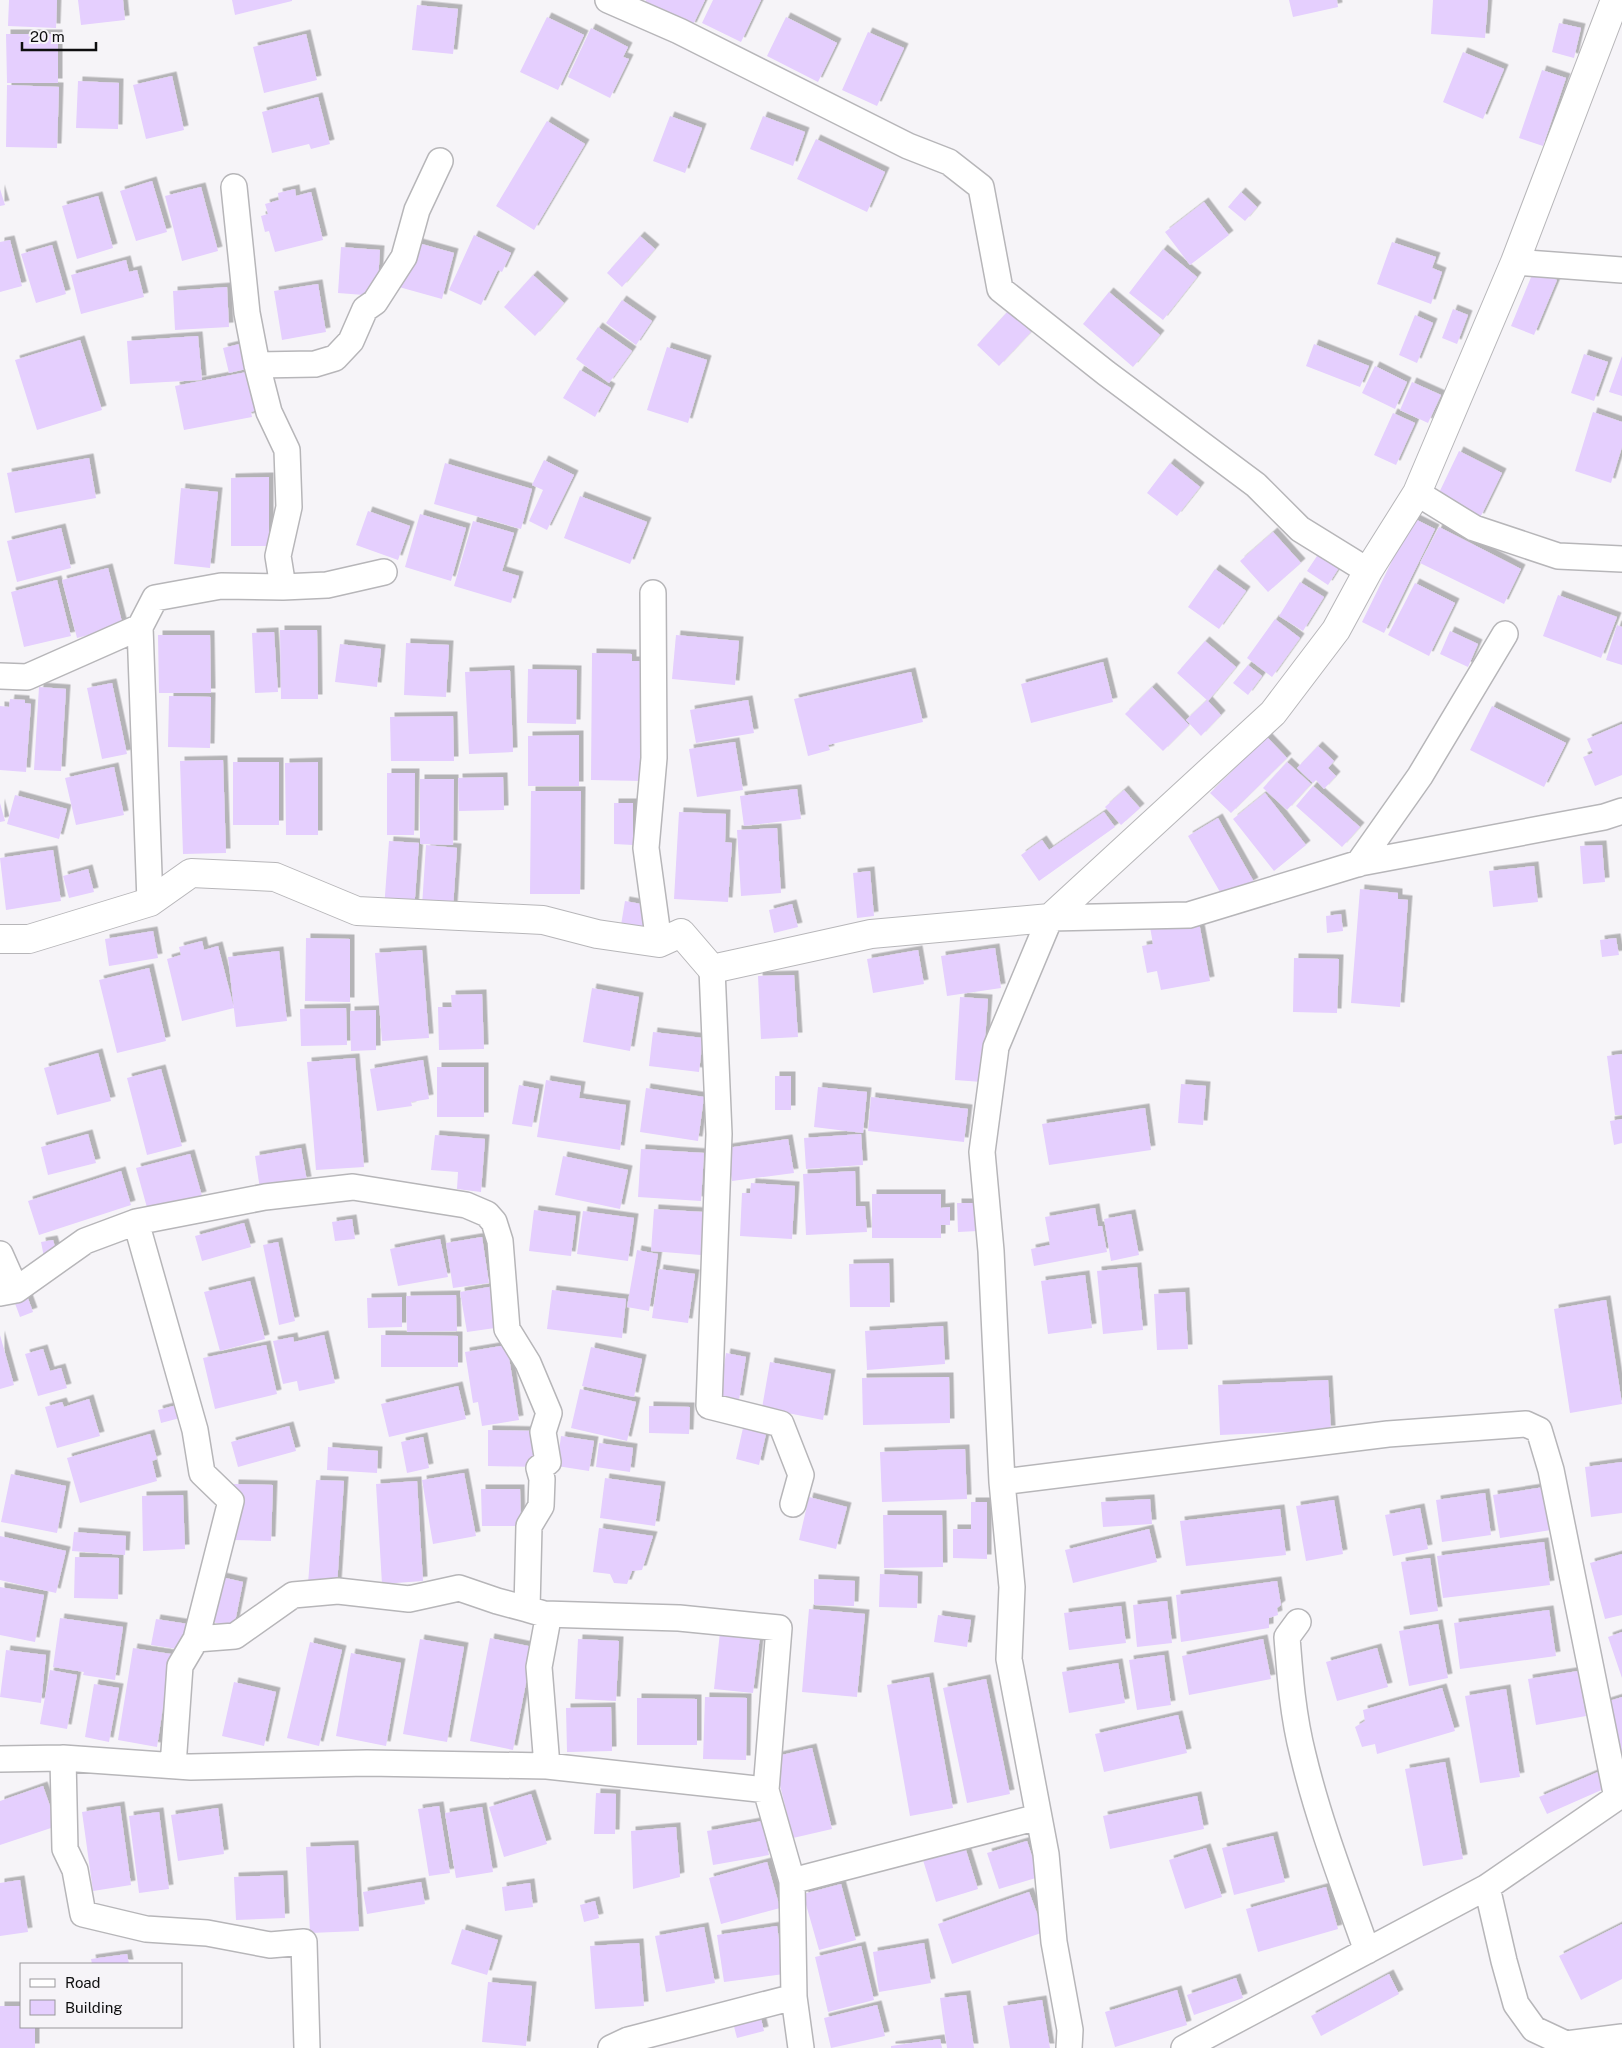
<svg xmlns="http://www.w3.org/2000/svg" width="1622" height="2048" font-family="'Public Sans',sans-serif">
<style>
.building{fill:#e5cffe;filter:url(#shadow)}
.lines{fill:none;stroke-linecap:round;stroke-linejoin:round}
.street-casing{stroke:#b7b6b9;stroke-width:28}
.secondary-casing{stroke:#b7b6b9;stroke-width:30}
.street{stroke:#fff;stroke-width:25}
.secondary{stroke:#fff;stroke-width:28}
</style>
<defs>
<filter id="shadow"><feDropShadow dx="4.5" dy="-4.5" stdDeviation="0" flood-color="#0004"/></filter>
</defs>
<rect width="100%" height="100%" fill="#f6f4f8"/>
<!-- building -->
<path class="building" d="M9,0h48l-1,28 -48,-2z
M78,0h45l2,20 -44,5z
M232,0h60v1l-57,14z
M646,0h59l-13,27 -48,-23z
M713,0h48l-20,42 -39,-19z
M1289,0h48l1,7 -45,10z
M1433,0h55l-3,38 -54,-4z
M417,5l41,4 -5,45 -41,-4z
M547,17l37,18 -26,55 -38,-18z
M786,17l51,26 -19,39 -51,-26z
M1559,23l22,5 -7,30 -22,-6z
M591,28l37,19 -5,10 6,2 -19,39 -42,-21z
M868,32l36,16 -27,58 -35,-16z
M6,34h52v49h-51z
M306,34l11,46 -53,13 -11,-46z
M1463,52l41,17 -21,50 -40,-17z
M1542,70l24,8 -23,68 -24,-8z
M172,76l12,54 -38,9 -13,-54z
M78,81l41,2 -1,46 -42,-1z
M7,85l52,2 -2,61 -51,-1z
M318,97l12,47 -19,5 -2,-5 -37,9 -10,-41z
M670,116l32,12 -17,45 -32,-12z
M763,116l42,16 -12,34 -43,-17z
M547,121l38,23 -51,86 -38,-24z
M816,139l69,33 -18,40 -70,-33z
M152,181l15,51 -31,9 -16,-50z
M201,187l17,64 -36,10 -17,-65z
M0,189l5,16 -5,1z
M295,189l1,7 15,-4 12,48 -48,12 -6,-21 -4,1 -4,-16 7,-2 -3,-10 14,-4 -1,-7z
M1241,192l16,15 -12,14 -17,-14z
M98,196l15,52 -36,11 -15,-53z
M1204,202l25,33 -39,30 -25,-33z
M474,235l37,18 -9,19 -4,-2 -17,35 -32,-15z
M640,236l15,13 -33,38 -15,-14z
M10,240l12,46 -22,6v-50z
M411,241l43,12 -12,46 -43,-12z
M1392,242l44,15 -4,11 10,4 -11,32 -54,-20z
M52,245l14,49 -30,9 -15,-49z
M341,247l39,3 -3,46 -39,-3z
M1163,249l34,28 -34,43 -34,-27z
M126,260l3,12 8,-2 7,27 -63,17 -10,-39z
M1534,270l23,10 -23,55 -23,-9z
M533,275l31,28 -29,33 -31,-29z
M318,284l8,48 -44,8 -8,-49z
M227,287l2,40 -54,3 -2,-39z
M1109,292l51,43 -27,32 -50,-43z
M622,300l30,21 -16,24 -30,-22z
M1453,309l15,6 -11,29 -15,-6z
M1009,310l22,22 -32,34 -22,-21z
M1415,315l18,8 -16,40 -18,-8z
M598,327l34,24 -23,32 -33,-24z
M198,336l4,44 -72,4 -3,-43z
M80,340l22,70 -65,20 -22,-70z
M248,342l6,25 -25,6 -6,-25z
M1314,344l55,22 -9,21 -54,-21z
M667,347l40,13 -19,63 -41,-13z
M1584,354l24,8 -14,39 -23,-8z
M1622,356v40l-13,-4z
M1375,366l32,16 -12,27 -33,-16z
M580,370l31,18 -16,29 -32,-19z
M252,371l8,38 -9,3 1,5 -68,13 -9,-44z
M1412,382l29,13 -13,28 -28,-13z
M1593,412l29,10v25l-11,36 -36,-12z
M1393,413l22,10 -19,42 -22,-10z
M1459,451l43,22 -22,45 -43,-21z
M89,458l7,40 -81,15 -8,-40z
M544,460l30,15 -27,55 -18,-9 14,-31 -11,-5z
M445,463l87,26 -11,40 -87,-25z
M1170,463l30,24 -23,29 -30,-23z
M269,477v69h-38v-68z
M181,488l37,4 -8,76 -36,-4z
M580,496l67,26 -17,42 -66,-26z
M368,511l42,15 -12,34 -42,-15z
M420,514l46,14 -15,53 -46,-14z
M1413,518l22,11 -51,104 -22,-11z
M473,521l41,12 -12,38 17,5 -8,27 -57,-17z
M1439,527l82,42 -17,35 -84,-41z
M61,528l10,40 -54,14 -10,-41z
M1273,532l28,31 -33,29 -28,-31z
M1321,550l21,13 -14,22 -21,-14z
M108,568l15,58 -46,12 -15,-58z
M1215,569l31,22 -27,38 -31,-22z
M57,580l14,56 -47,11 -13,-55z
M1300,582l24,15 -21,34 -24,-15z
M1415,583l40,20 -26,53 -41,-21z
M1558,595l59,22 -16,41 -58,-22z
M1275,619l25,19 -28,39 -25,-19z
M1617,625l5,2v38l-16,-5z
M280,630h37l1,69h-37z
M1450,631l28,13 -10,23 -28,-13z
M274,632l4,60 -23,1 -3,-60z
M158,635h52l1,58h-52z
M676,635l63,6 -4,44 -63,-6z
M1205,641l31,26 -28,34 -31,-28z
M406,643l43,2 -3,52 -42,-2z
M340,644l41,5 -4,38 -42,-5z
M592,653l40,1v7h9v120l-50,-1z
M1103,662l10,40 -82,21 -10,-39z
M1248,665l14,11 -14,19 -15,-12z
M528,669l49,1 -1,54 -49,-1z
M510,670l3,82 -44,2 -4,-82z
M911,672l12,50 -95,23 2,5 -22,6 -14,-57z
M112,683l15,71 -25,5 -15,-71z
M39,687l27,2 -5,82 -27,-1z
M1152,687l37,38 -26,26 -38,-37z
M169,696l42,1 -1,51 -42,-1z
M10,699l15,1v3l6,1 -5,68 -26,-2v-64l9,1z
M748,700l6,33 -58,10 -6,-33z
M1207,700l14,15 -20,21 -15,-16z
M1492,706l74,37 -22,44 -74,-37z
M453,716l1,45h-63l-1,-44z
M1622,724v51l-27,11 -12,-29 10,-4 -6,-14z
M579,735v51h-51v-50z
M1267,737l20,21 -56,55 -21,-20z
M735,742l8,48 -46,7 -8,-48z
M1318,746l16,15 -6,7 8,8 -12,13 -8,-9 -3,3 -16,-15z
M223,760l3,93 -43,1 -3,-93z
M233,762h46v63h-46z
M318,762v73h-32l-1,-72z
M1287,762l24,22 -24,26 -24,-22z
M114,767l10,48 -48,10 -11,-47z
M387,773h28l-1,62h-27z
M503,777l1,33 -45,1 -1,-33z
M420,779h34l-1,66 -33,-1z
M1313,786l47,41 -18,20 -46,-41z
M797,789l4,30 -57,7 -4,-30z
M1124,790l16,18 -19,17 -16,-18z
M531,791h50l-1,103h-50z
M1265,793l41,52 -32,26 -41,-52z
M15,795l52,14 -8,30 -52,-15z
M0,803l5,18 -5,1z
M614,803h19v42l-19,-1z
M679,812l47,2 -1,28 7,1 -4,59 -54,-3z
M1104,812l11,15 -76,54 -18,-26 21,-15 7,10z
M1218,818l36,64 -30,17 -36,-63z
M777,828l4,65 -40,3 -4,-66z
M389,841l30,2 -5,68 -30,-2z
M426,845l31,3 -4,60 -31,-2z
M1602,845l3,37 -22,2 -3,-38z
M53,850l8,51 -55,9 -6,-52z
M1534,866l4,36 -45,5 -4,-36z
M88,869l6,23 -25,6 -6,-22z
M870,871l4,45 -17,2 -4,-45z
M1360,889l38,4v6l10,1 -8,107 -49,-4z
M625,901l27,5 -5,29 -27,-4z
M792,904l6,23 -24,6 -5,-23z
M1341,914l2,17 -16,2 -1,-17z
M1198,917l12,64 -49,9 -4,-19 -10,2 -5,-27 11,-2 -3,-17z
M153,931l5,27 -49,8 -4,-27z
M306,938l44,1v63l-45,-1z
M1616,938l3,17 -17,2 -2,-17z
M202,941l2,9 14,-4 16,62 -52,13 -15,-62 14,-4 -2,-8z
M995,948l6,40 -54,8 -6,-40z
M422,950l7,88 -47,3 -7,-88z
M918,950l6,34 -51,9 -6,-34z
M279,951l8,70 -51,6 -8,-70z
M1294,958l45,1 -2,54 -44,-1z
M149,968l17,73 -49,12 -18,-73z
M794,975l4,62 -37,2 -3,-63z
M592,988l47,9 -9,54 -47,-9z
M482,994l2,55 -45,1 -1,-43h14l-1,-12z
M960,997l28,2 -6,83 -27,-2z
M346,1008l1,37 -46,1 -1,-37z
M376,1010v40l-25,1 -1,-40z
M653,1032l50,6 -4,34 -50,-6z
M98,1053l13,48 -54,14 -13,-47z
M1622,1054v61h-7l-8,-59z
M355,1058l9,109 -48,3 -9,-108z
M423,1060l6,39 -18,3 1,4 -35,5 -7,-42z
M437,1067h47v50h-47z
M161,1069l21,77 -35,9 -20,-77z
M775,1076h16v34h-16z
M546,1080l35,6 -2,12 47,7 -6,45 -83,-13z
M1181,1084l25,2 -3,39 -25,-2z
M519,1085l20,4 -7,38 -20,-3z
M818,1087l49,5 -4,41 -49,-6z
M646,1088l58,9 -6,44 -58,-9z
M871,1097l97,12 -4,33 -96,-11z
M1145,1108l6,42 -102,15 -7,-41z
M1622,1119v24l-8,2 -4,-24z
M88,1134l8,29 -48,12 -7,-28z
M861,1134l2,31 -57,4 -2,-31z
M435,1135l50,4 -4,53 -24,-3 1,-17 -27,-2z
M788,1139l6,34 -62,8 -5,-33z
M301,1148l6,33 -47,8 -5,-33z
M641,1149l63,4 -3,48 -63,-4z
M190,1154l12,42 -54,15 -12,-43z
M563,1156l65,14 -8,39 -65,-14z
M121,1171l10,34 -92,30 -11,-34z
M855,1171l1,35h9l2,26 -61,3 -3,-61z
M751,1183l44,3 -3,53 -52,-3 2,-43h8z
M872,1194h69v14l9,-1v18h-9v13h-69z
M957,1203h21v28l-20,1z
M1095,1208l3,18h4l5,26 -73,14 -3,-17 19,-4 -5,-28z
M654,1209l49,3 -2,43 -50,-4z
M534,1210l42,6 -5,40 -42,-5z
M583,1211l51,7 -6,43 -51,-7z
M1131,1214l8,41 -28,6 -7,-42z
M352,1219l3,20 -20,2 -3,-19z
M244,1223l7,24 -49,14 -7,-25z
M482,1237l7,46 -36,5 -7,-45z
M440,1239l8,38 -50,9 -8,-37z
M53,1240l4,14 -13,3 -3,-15z
M278,1242l17,79 -16,4 -16,-80z
M637,1250l21,4 -9,57 -22,-4z
M889,1263l1,44h-40l-1,-43z
M1137,1267l6,63 -40,4 -6,-63z
M659,1269l36,5 -7,49 -36,-5z
M1085,1275l7,53 -44,6 -7,-53z
M250,1281l15,58 -45,12 -16,-59z
M495,1286l7,41 -35,5 -7,-40z
M552,1290l74,9 -4,39 -75,-9z
M1185,1292l3,57 -31,1 -3,-56z
M26,1293l7,19 -13,5 -7,-19z
M456,1295l1,36 -50,1 -1,-36z
M402,1297v30l-34,1 -1,-30z
M1606,1300l16,104 -52,9 -16,-104z
M943,1326l2,38 -78,6 -2,-39z
M0,1335l14,50 -14,4z
M324,1335l11,48 -36,8 -2,-10 -14,3 -10,-43 20,-4 1,5z
M381,1335l77,1v31h-77z
M266,1345l11,49 -62,15 -12,-51z
M507,1345l12,75 -37,6 -4,-24 -5,1 -8,-51z
M591,1347l51,12 -8,38 -52,-11z
M43,1349l7,22 11,-3 6,20 -29,8 -13,-42z
M726,1353l20,4 -7,43 -20,-3z
M770,1362l61,12 -8,46 -61,-12z
M949,1377l1,46 -87,2 -1,-47z
M1328,1380l3,50 -111,5 -2,-50z
M458,1386l8,33 -77,18 -8,-33z
M580,1389l56,13 -9,39 -56,-13z
M89,1399l11,37 -43,12 -12,-41 17,-5 2,5z
M177,1405l3,13 -19,5 -3,-13z
M649,1406l41,1 -1,27 -40,-1z
M745,1419l23,6 -9,40 -23,-6z
M289,1426l7,25 -58,16 -7,-25z
M488,1430l48,1 5,36 -53,-1z
M150,1434l7,25 -5,2 5,20 -77,22 -13,-45z
M561,1436l33,5 -5,30 -32,-5z
M423,1437l6,31 -22,5 -6,-31z
M599,1443l34,5 -3,24 -34,-5z
M328,1447l50,4 -1,22 -50,-3z
M965,1449l2,50 -85,3 -2,-50z
M1622,1462v51l-31,4 -6,-50z
M464,1473l12,63 -43,8 -11,-64z
M11,1474l55,12 -9,47 -56,-11z
M605,1478l56,8 -6,40 -55,-8z
M316,1480l28,1 -7,105 -29,-2z
M417,1481l6,100 -41,3 -6,-100z
M234,1484l39,1 -2,56 -38,-1z
M1551,1486l6,43 -57,9 -7,-43z
M481,1489h39l1,37h-39z
M1485,1493l6,42 -49,7 -6,-42z
M183,1495l2,54 -42,2 -1,-55z
M809,1497l38,10 -11,42 -37,-9z
M1150,1499l2,25 -49,3 -2,-25z
M1334,1500l9,54 -37,7 -10,-55z
M971,1502h16v57l-34,-1v-29h18z
M1420,1508l8,41 -35,7 -8,-41z
M1280,1509l6,46 -100,11 -6,-45z
M883,1515h59l1,52 -59,1z
M599,1528l54,8 -11,34 -10,1 -5,13 -13,-1 -4,-9 -17,-2z
M1149,1529l8,33 -84,21 -8,-33z
M74,1532l52,4 -1,19 -53,-4z
M0,1536l66,15 -10,42 -56,-13z
M1544,1542l6,43 -107,13 -6,-42z
M1622,1554v61l-17,4 -15,-56z
M75,1557l44,1 -1,41 -44,-1z
M1430,1558l8,53 -28,4 -9,-53z
M880,1574l38,2 -1,32 -38,-1z
M217,1576l26,6 -9,45 -26,-6z
M814,1579l41,2 -1,25 -40,-1z
M1277,1581l4,24 -4,3 1,7 -9,3v10l-88,14 -5,-47z
M0,1587l44,8 -9,47 -35,-7z
M1167,1601l5,42 -35,4 -4,-42z
M1121,1606l5,37 -57,7 -5,-37z
M809,1609l56,5 -8,83 -55,-5z
M1549,1610l7,46 -96,13 -6,-46z
M938,1615l33,5 -4,27 -33,-5z
M60,1618l63,9 -8,53 -32,-5 1,-3 -31,-5z
M156,1619l32,5 -4,26 -33,-5z
M1438,1624l10,54 -39,8 -10,-55z
M720,1632l40,4 -7,57 -39,-4z
M1622,1632v46l-14,-41z
M490,1638l43,9 -20,103 -43,-9z
M420,1639l44,8 -17,95 -44,-8z
M578,1639l41,2 -3,60 -41,-2z
M1263,1639l8,40 -82,16 -7,-39z
M310,1642l32,8 -23,96 -32,-8z
M133,1648l38,6 -14,93 -39,-7z
M1377,1648l11,39 -51,14 -11,-39z
M6,1650l40,5 -5,48 -41,-6z
M351,1653l50,10 -15,83 -50,-10z
M1164,1655l7,50 -34,5 -8,-50z
M1118,1663l7,40 -56,10 -7,-41z
M50,1670l27,5 -10,54 -27,-5z
M1578,1671l8,45 -50,9 -8,-46z
M929,1677l24,131 -43,8 -23,-131z
M986,1679l24,115 -43,9 -24,-115z
M234,1682l42,10 -12,54 -42,-10z
M94,1684l25,4 -10,54 -24,-5z
M1442,1688l13,43 -78,23 -2,-10 -13,3 -7,-20 10,-6 -2,-11z
M1506,1689l14,88 -40,6 -15,-87z
M705,1697l42,1 -1,62 -43,-1z
M1622,1697v63l-19,-57z
M637,1698l60,1v46h-60z
M611,1707l1,44 -45,1 -1,-44z
M1178,1715l9,38 -83,19 -9,-38z
M812,1748l20,81 -39,9 -20,-81z
M1445,1762l18,97 -40,7 -18,-97z
M1598,1772l8,16 -59,26 -8,-17z
M43,1786l14,40 -57,19v-44z
M596,1793l20,1 -1,40h-21z
M531,1794l16,50 -43,13 -15,-50z
M1197,1796l7,33 -94,20 -7,-33z
M120,1806l11,79 -38,6 -11,-79z
M439,1806l11,67 -21,3 -11,-67z
M482,1807l11,65 -37,6 -11,-65z
M218,1808l6,46 -46,7 -7,-46z
M159,1812l10,77 -30,4 -10,-77z
M762,1821l7,34 -56,10 -6,-34z
M676,1827l4,50 -47,12 -2,-58z
M1273,1836l12,46 -51,13 -12,-47z
M1027,1841l12,36 -40,12 -12,-36z
M354,1845l5,86 -49,2 -4,-86z
M965,1847l13,42 -42,13 -13,-42z
M1206,1848l16,49 -37,12 -16,-49z
M767,1862l13,46 -59,16 -12,-46z
M283,1875l2,43 -49,2 -2,-43z
M20,1880l8,52 -28,4v-53z
M421,1882l4,22 -58,10 -4,-22z
M530,1883l3,24 -28,4 -3,-24z
M841,1884l15,56 -37,10 -16,-56z
M1326,1887l12,42 -80,23 -12,-43z
M1029,1892l15,40 -92,32 -14,-40z
M595,1901l4,17 -15,4 -4,-17z
M1622,1924v55l-41,21 -22,-44z
M777,1926l7,48 -60,8 -7,-47z
M704,1927l11,56 -49,9 -11,-56z
M462,1929l36,11 -11,35 -36,-11z
M639,1943l5,63 -49,3 -5,-63z
M924,1943l7,40 -52,9 -6,-40z
M861,1946l13,54 -46,12 -13,-55z
M127,1954l2,10h-37l-1,-5z
M1389,1974l10,20 -78,42 -10,-20z
M1236,1978l7,20 -49,17 -7,-20z
M488,1982l44,4 -6,60 -44,-4z
M1177,1990l10,35 -72,22 -10,-35z
M966,1995l8,53h-27l-7,-50z
M1042,2000l8,48h-40l-7,-42z
M877,2005l8,31 -54,12 -7,-30z
M0,2006h21v21h14v21h-35z
M759,2011l5,20 -27,7 -5,-19z
M940,2039l2,9h-51v-2z"/>
<g class="lines">
<!-- street casing -->
<g class="street-casing">
<path id="street" d="M608,0l71,31 229,115 41,16 32,25 19,102 106,84 150,112 44,44 68,42
M234,187l13,126 10,52 12,47 18,38 2,57 -11,49 5,31
M1515,262l107,8
M257,365l58,-1 20,-6 16,-17 14,-32 10,-7 29,-45 13,-47 23,-49
M1417,493l57,35 84,28 64,3
M653,593l1,165 -8,90 13,95
M140,627l10,275
M0,676l27,1 113,-50 15,-29 66,-12 62,1 44,-2 57,-13
M1358,864l62,-88 85,-142
M712,969l7,165 -10,272 72,18 20,51 -8,29
M136,1222l59,208 7,43 29,28 -35,138
M0,1254l16,36
M0,1293l16,-3 69,-49 51,-19 129,-25 88,-10 113,18 21,9 7,8 6,19 7,88 21,34 21,50 -6,19 5,30 -9,6 3,11 -1,27 -12,20 -2,83 17,5 135,4 100,10 -13,162
M1002,1482l386,-48 138,-10 13,6 12,40 66,328
M544,1614l3,10 -8,43 8,99
M1298,1622l-11,15c3,40 6,79 16,118 16,67 41,131 64,196
M63,1758l2,91 10,21 8,44 63,15 61,4 63,12 34,-3 3,106
M0,1759l63,-1 128,9 176,-4 180,3 219,24 26,91 2,116 7,51
M173,1766l7,-100 16,-27 39,-3 58,-41 45,-4 71,8 50,-11 38,13 30,8
M792,1881l246,-64
M1487,1887l17,74 12,43 18,25 32,15 56,-7
M611,2048l17,-8 166,-43
M1069,2048l1,-18 -16,-88 -8,-88 -37,-195 3,-72 -10,-105 -11,-231 -9,-99 14,-105 54,-129 139,-3 171,-52 244,-46 18,-6
M1184,2048l303,-161 135,-93"/>
</g>
<!-- secondary casing -->
<g class="secondary-casing">
<path id="secondary" d="M0,939h29l121,-37 41,-29 84,4 82,34 186,9 54,14 62,9 22,-10 31,36 159,-35 179,-16 223,-205 63,-83 32,-59 49,-78 98,-231 100,-262"/>
</g>
<!-- street -->
<use href="#street" class="street"/>
<!-- secondary -->
<use href="#secondary" class="secondary"/>
</g>
<!-- legend -->
<rect x="20" y="1963" width="162" height="65" fill="#f6f4f8" stroke="#99989b"/>
<rect x="30" y="1979" width="25" height="8" fill="#ffffff" stroke="#99989b"/>
<text x="65" y="1988" font-size="15" fill="#0e0e0f">Road</text>
<rect x="30" y="2000" width="25" height="15" fill="#e5cffe" stroke="#99989b"/>
<text x="65" y="2013" font-size="15" fill="#0e0e0f">Building</text>
<!-- scale -->
<path d="M22 42v8h74v-8" fill="none" stroke="#0e0e0f" stroke-width="2.5"/>
<text x="30" y="42" font-size="15" fill="#0e0e0f" stroke="#f6f4f8" stroke-width="4" paint-order="stroke">20 m</text>
</svg>
